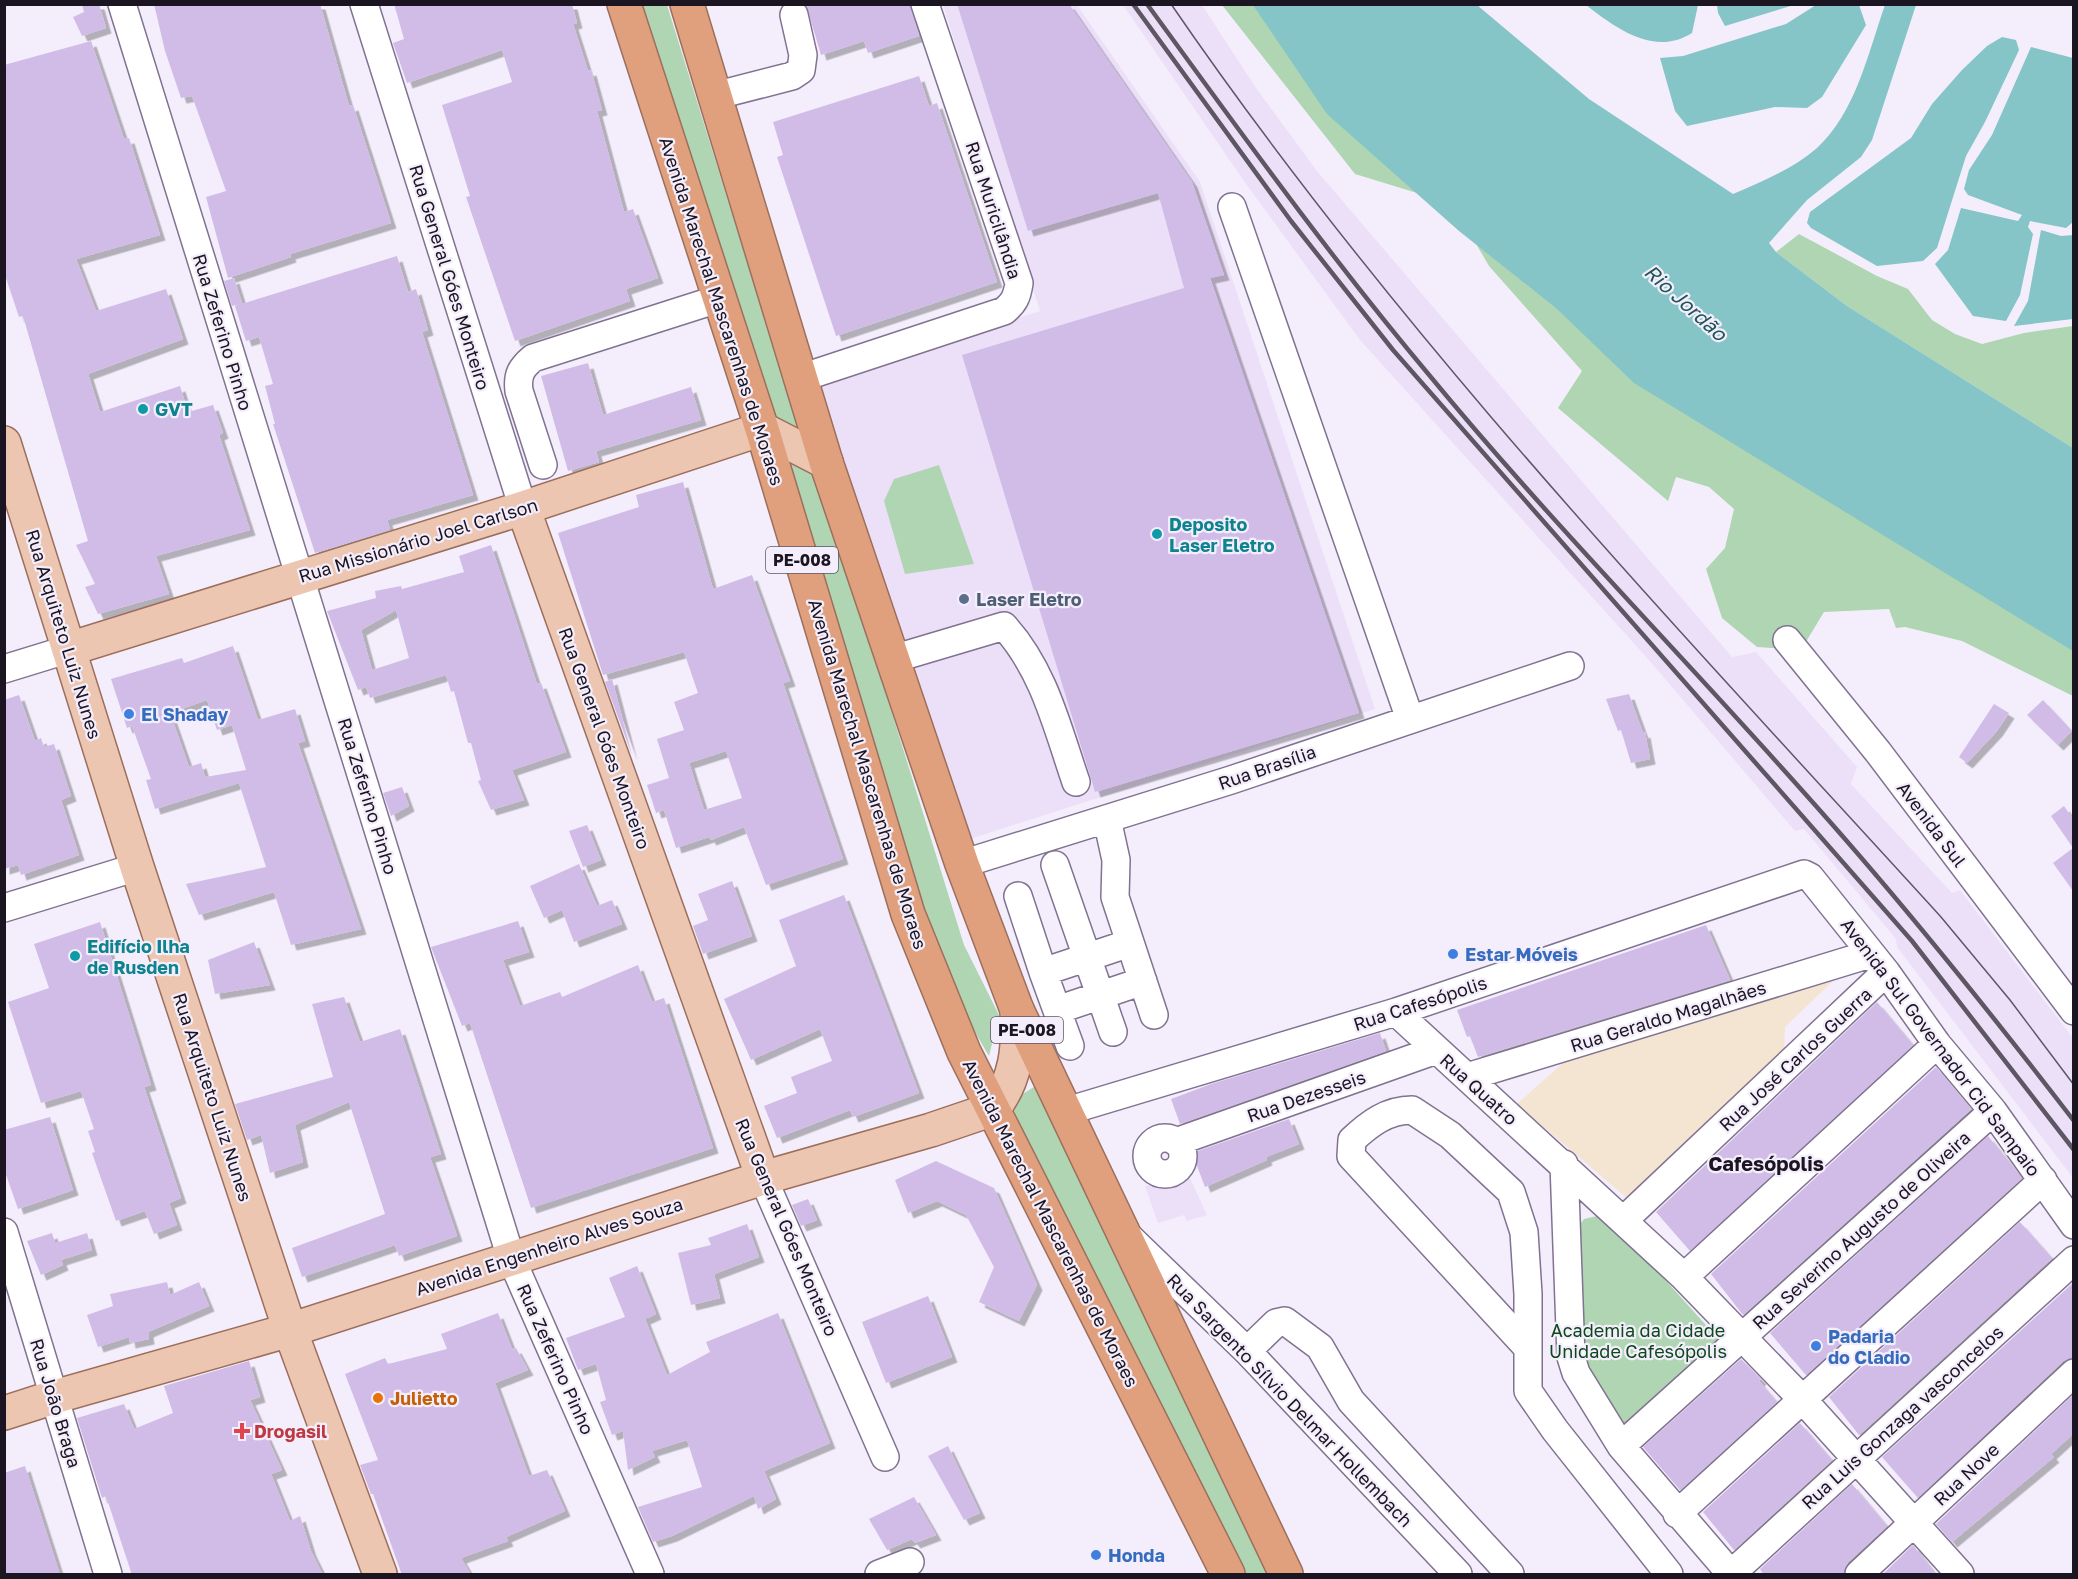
<svg xmlns="http://www.w3.org/2000/svg" width="2078" height="1579" font-family="'Golos Text',sans-serif">
<style>
.built{fill:#ece0f9}
.education{fill:#f3e5d2}
.green{fill:#afd5b3}
.water{fill:#85c4c7}
.building{fill:#d1bce8;fill-rule:evenodd;filter:url(#shadow)}
.lines{fill:none;stroke-linecap:round;stroke-linejoin:round}
.minor-casing{stroke:#817291;stroke-width:30}
.major-casing{stroke:#9c6f5d;stroke-width:36}
.highway-casing{stroke:#9c6f5d;stroke-width:36}
.minor{stroke:#fff;stroke-width:27}
.major{stroke:#edc6b1;stroke-width:33}
.highway{stroke:#e1a07d;stroke-width:33}
.tram{stroke:#5d5764;stroke-width:1.5}
.rail{stroke:#5d5764;stroke-width:4.5}
.culture-dot{fill:#0f9aa8;stroke:#f4eefc;stroke-width:2}
.service-dot{fill:#5c6f8a;stroke:#f4eefc;stroke-width:2}
.shop-dot{fill:#3f7fe0;stroke:#f4eefc;stroke-width:2}
.food-dot{fill:#e8710a;stroke:#f4eefc;stroke-width:2}
.health-dot{fill:#e0444e;stroke:#f4eefc;stroke-width:2}
.labels{text-anchor:middle;dominant-baseline:central;stroke-width:4.5;stroke-linejoin:round;paint-order:stroke}
.shield{fill:#f4eefc;stroke:#5c5663;stroke-width:1.5}
.shield-label{font-size:16px;font-weight:bold;fill:#1b1521}
.street-label{font-size:18px;fill:#1b1521;stroke:#f4eefc}
.culture-label{font-size:18px;font-weight:bold;fill:#0d838f;stroke:#f4eefc;text-anchor:start}
.service-label{font-size:18px;font-weight:bold;fill:#4e5e75;stroke:#f4eefc;text-anchor:start}
.shop-label{font-size:18px;font-weight:bold;fill:#366cbe;stroke:#f4eefc;text-anchor:start}
.park-label{font-size:18px;fill:#0d481c;stroke:#f4eefc}
.food-label{font-size:18px;font-weight:bold;fill:#c56008;stroke:#f4eefc;text-anchor:start}
.health-label{font-size:18px;font-weight:bold;fill:#be3a42;stroke:#f4eefc;text-anchor:start}
.water-label{font-size:20px;font-style:italic;fill:#1f5557;stroke:#f4eefc}
.neighbourhood-label{font-size:20px;font-weight:bold;fill:#1b1521;stroke:#f4eefc}
</style>
<defs>
<filter id="shadow"><feDropShadow dx="5.5" dy="5.5" stdDeviation="0" flood-color="#0004"/></filter>
</defs>
<rect width="100%" height="100%" fill="#f4eefc"/>
<!-- built -->
<path class="built" d="M943,5h134l123,177 175,527 -405,130 -152,-456 222,-72z
M1123,5h79l54,83 61,83 415,486 24,-5 101,115 -6,17 101,109 8,-3 113,148v140l-176,-231 -1,-8 -92,-110 -9,2 -147,-172 -288,-319 -114,-156z
M1189,1176l18,39 -20,6 -3,-6 -26,8 -13,-37z"/>
<!-- education -->
<path class="education" d="M1830,977l4,3 -49,47 -1,24 -156,148 -111,-95 47,-42z"/>
<!-- green -->
<path class="green" d="M634,5h33l137,440 -31,-17z
M1222,5h50l801,606v85l-111,-55 -57,-14 -9,1 -7,-19 -65,3 -23,38 -44,-3 -35,-29 -16,-49 19,-21 9,-39 -25,-22 -33,-10 -8,24 -110,-93 24,-37 -93,-105 -36,-62 -98,-30z
M1799,234l78,42 31,13 24,31 23,14 27,10 42,-11 49,-7v122l-226,-142 -71,-54z
M785,458l34,20 145,467 35,70 -10,41 -31,-53 -54,-140z
M939,465l35,99 -69,10 -21,-73 10,-22z
M1037,1085l237,489h-35l-202,-411 -27,-61z
M1597,1216l19,9 106,118 -91,89 -52,-61 -3,-141 8,-11z"/>
<!-- water -->
<path class="water" d="M1253,5h224l112,94 144,95c29,-13 60,-25 84,-46 39,-36 51,-95 68,-143h31l-44,135 -11,17 -54,43 -38,43 7,9 71,54 226,142v203l-439,-268 -78,-75 -97,-77 -132,-117z
M1586,5h112l-6,28c-38,24 -76,-5 -106,-28z
M1717,5v-1l77,1 -69,21 -7,-13z
M1816,5h43l7,20 -44,72 -15,11 -32,-1 -88,19 -12,-15 -15,-53 23,-2 103,-32z
M2002,37l14,3 3,10 -34,72 -19,34 -29,92 -14,13 -46,5 -66,-38 -4,-5 3,-11 101,-74 21,-34 30,-34 25,-24z
M2031,47l42,11v164l-7,6 -36,-7 -2,6 5,7 -13,61 -14,26 -33,-5 -38,-52 13,-14 13,-42 57,13 4,-6 -54,-20 -4,-6 5,-19 23,-35z
M2041,230l20,6 12,-1v84l-59,7 14,-25z"/>
<!-- building -->
<path class="building" d="M82,4h17l7,24 -24,8 -9,-19 11,-5z
M154,4h166l29,102 4,-1 38,118 -101,31 1,3 -63,21 -22,-81 20,-6 -34,-95 -11,2 -16,-47z
M394,4h178l5,19 -4,1 15,47 3,-1 11,40 -5,1 27,101 9,-3 25,69 -32,11 4,12 -115,40 -49,-144 4,-1 -28,-91 70,-23 -10,-32 -95,33 -14,-40 11,-4z
M806,4h104l9,32 -51,17 -4,-12 -43,14z
M957,4h112l123,178 32,93 -14,3 149,435 -264,79 -133,-437 222,-67 -26,-95 -130,38z
M91,41l33,98 5,-1 31,97 -84,24 20,52 70,-22 17,50 -95,35 12,38 80,-26 8,26 25,-7 10,28 -4,2 31,95 -94,26 13,38 -71,20 -13,-27 10,-3 -19,-39 12,-4 -65,-225 -4,1 -15,-45v-207z
M919,76l10,30 8,-3 60,179 -161,54 -59,-179 6,-2 -10,-33z
M397,256l11,36 8,-3 12,41 -6,2 51,163 -86,25 3,10 -75,23 -42,-129h2l-10,-38 8,-2 -14,-47 -13,4 -11,-35z
M234,278l8,25 -10,3 -8,-25z
M588,363l15,52 88,-28 10,33 -105,31 3,11 -31,9 -27,-95z
M683,482l30,107 39,-14 38,106 -7,2 60,176 -77,26 -22,-58 -33,13 -2,-3 -33,11 -12,-38 -8,3 -9,-28 22,-7 -12,-39 27,-9 -10,-28 24,-9 -14,-41 -81,23 -45,-142 81,-26 -3,-12zM726,751l16,47 -38,12 -15,-47z
M491,545l46,139 4,-1 25,69 -54,18 12,30 -33,10 -13,-29 3,-1 -10,-37h-3l-14,-52 -3,1 -5,-17 -76,23 -4,-11 -8,3 -31,-79 49,-13 -1,-7 26,-5 1,3 62,-17 -5,-16zM396,610l13,48 -37,12 -11,-40z
M233,646l25,74 37,-11 10,32 -7,2 63,186 -70,16 -17,-53 -75,23 -13,-31 80,-17 -27,-84 -84,26 -9,-29 5,-1 -19,-53 -5,2 -16,-49 71,-21 2,5zM207,700l10,30 15,-5 14,45 -41,7 -4,-14 -12,4 -19,-54z
M612,679l20,76 -27,-73z
M1629,694l14,39 2,-1 5,27 -19,4 -10,-33 -3,1 -12,-32z
M19,695l16,46 6,-3 3,9 10,-3 17,52 -10,4 18,55 -58,20 -3,-10 -14,4v-169z
M2043,700l29,31 -14,14 -31,-30z
M1994,704l15,9 -12,18 -30,32 -8,-6z
M402,787l7,19 -18,10 -8,-23z
M2064,806l9,13v72l-20,-28 20,-15 -22,-32z
M587,825l14,35 -18,7 -14,-36z
M579,864l18,42 15,-6 10,24 -48,18 -12,-32 -18,8 -14,-32z
M732,881l20,55 -49,18 -10,-28 15,-6 -10,-26z
M844,895l75,198 -66,24 -3,-7 -73,28 -13,-32 33,-13 -6,-16 41,-16 -12,-32 -69,31 -27,-61 72,-33 -17,-46z
M518,921l11,31 -26,8 17,46 40,-14 2,5 76,-32 14,37 12,-4 49,150 -182,60 -61,-185 -8,3 -31,-79z
M100,922l51,163 -7,2 37,111 -12,5 8,22 -23,9 -9,-23 -29,10 -24,-68 3,-1 -7,-21 6,-2 -13,-38 -40,12 -33,-101 41,-14 -15,-44z
M1706,925l24,55 -252,77 -8,-21 -3,1 -10,-27z
M254,942l16,43 -55,9 -7,-34z
M344,997l16,45 40,-13 41,125 -11,3 27,79 -58,20 -4,-11 -93,32 -10,-29 93,-34 -36,-112 -54,23 8,37 -33,11 -9,-38 -14,5 -12,-36 98,-27 -21,-73z
M1877,1002l36,43 -223,206 -34,-39z
M1380,1033l6,18 -206,73 -9,-25 40,-15z
M1936,1067l35,42 -228,206 -32,-41z
M50,1117l23,73 -55,19 -14,-40v-39z
M1289,1119l10,25 -33,13 1,3 -62,27 -13,-34z
M1988,1136l34,42 -216,197 -36,-42z
M936,1161l58,27 43,97 -18,36 -40,-19 15,-35 -28,-52 -29,-14 -29,12 -13,-33z
M808,1199l9,21 -16,6 -9,-21z
M2020,1222l32,36 -193,177 -30,-38z
M747,1224l12,33 -45,17 6,24 -29,7 -13,-52 33,-8 -3,-7z
M52,1233l3,10 32,-10 5,17 -31,10 2,5 -22,10 -14,-34z
M637,1266l19,48 -11,5 22,56 43,-23 -4,-10 72,-29 52,130 -66,28 12,28 -18,10 -4,-13 -82,40 -19,6 -15,-35 64,-20 -15,-47 -35,11 3,6 -27,13 -5,-39 -11,4 -12,-33 6,-2 -10,-36 -18,6 -12,-32 59,-21 -16,-39z
M167,1282l3,13 29,-13 10,24 -61,26 1,7 -19,4 -1,-6 -31,10 -11,-32 26,-9 -3,-12z
M2073,1283v75l-10,3 -145,137 -36,-41z
M928,1296l24,61 -66,26 -24,-61z
M498,1313l14,36 4,-1 12,22 -33,13 34,93 18,-6 18,41 -59,26 2,4 -47,17 10,17h-69l-29,-81h-2l-11,-29 18,-5 -33,-86 40,-16 3,6 59,-15 -6,-15z
M1741,1359l20,20 -2,2 18,21 -97,88 -37,-43z
M249,1361l11,36 -10,3 32,70 -11,4 19,47 10,-5 11,35 12,24h-191l-26,-79 -4,2 -25,-80 47,-14 10,25 39,-16 -9,-27z
M2073,1395v39l-22,20 3,3 -102,85 -16,-18z
M1800,1423l32,37 -98,90 -31,-38z
M948,1446l32,67 -16,7 -36,-64z
M25,1466l35,109h-56v-102z
M1852,1484l35,42 -39,36 -4,13h-80l-4,-6z
M914,1497l22,38 -21,8 -3,-4 -25,11 -18,-31z
M1913,1545l23,30h-53v-1z"/>
<g class="lines">
<!-- minor casing -->
<g class="minor-casing">
<path id="minor" d="M122,4l389,1254 139,316
M364,4l159,504
M714,96l78,-20 9,-6 2,-15 -9,-40
M1232,207l178,512
M801,378l203,-67c10,-8 13,-14 15,-28l-94,-279
M543,465l-24,-74c-2,-16 2,-23 14,-33l185,-59
M1787,640l91,112 196,259
M893,659l111,-33c40,44 53,101 72,156
M4,669l65,-20
M1107,819l9,41 -1,37 39,118
M962,864l269,-84 339,-114
M1055,865l58,167
M1018,896l25,76 87,-29
M4,908l133,-41
M1043,972l27,74
M1057,1010l86,-29
M1396,1012l288,265 119,123 157,174
M1467,1077l403,-123
M1067,1111l329,-99 408,-138 6,3 76,95 51,72 56,67 81,114
M1147 1156a18 18 0 1 1 36 0a18 18 0 1 1-36 0Z
M1176,1142l260,-92
M1564,1164l7,193 5,16 45,73 110,128
M763,1178l122,279
M1625,1219l261,-247
M4,1232l104,342
M1130,1238l117,113 211,223
M1684,1277l253,-233
M1527,1347l-176,-191 1,-16c17,-16 35,-30 60,-30l38,25 61,57 13,40 4,62v97l27,39 114,144
M1247,1351l29,-28 9,-2 35,26 31,54 159,173
M1621,1446l372,-335
M1677,1514l366,-334
M879,1574l31,-12
M1731,1574l343,-314
M1859,1574l215,-201"/>
</g>
<!-- major casing -->
<g class="major-casing">
<path id="major" d="M4,443l133,424 153,463 90,244
M523,508l240,670
M69,649l454,-141 239,-79 64,33
M4,1413l50,-16 236,-67 473,-152 168,-48 62,-21c24,-30 26,-62 24,-99"/>
</g>
<!-- highway casing -->
<g class="highway-casing">
<path id="highway" d="M624,4l138,425 146,485 56,138 264,522
M687,4l139,458 136,402 55,146 269,564"/>
</g>
<!-- minor -->
<use href="#minor" class="minor"/>
<!-- major -->
<use href="#major" class="major"/>
<!-- highway -->
<use href="#highway" class="highway"/>
<!-- tram -->
<path class="tram" d="M1171,4c226,330 502,619 770,913l69,83 64,85"/>
<!-- rail -->
<path class="rail" d="M1133,4l158,217 102,129 519,591 162,209
M1147,4c92,126 183,253 283,372 136,165 289,316 428,478 75,87 146,176 216,267"/>
</g>
<!-- markers -->
<g class="culture-dot">
<circle cx="143" cy="409" r="6"/>
<circle cx="1157" cy="534" r="6"/>
<circle cx="75" cy="956" r="6"/>
</g>
<circle class="service-dot" cx="964" cy="599" r="6"/>
<g class="shop-dot">
<circle cx="129" cy="714" r="6"/>
<circle cx="1453" cy="954" r="6"/>
<circle cx="1816" cy="1346" r="6"/>
<circle cx="1096" cy="1555" r="6"/>
</g>
<circle class="food-dot" cx="378" cy="1398" r="6"/>
<path class="health-dot" d="M239 1422h6v6h6v6h-6v6h-6v-6h-6v-6h6z"/>
<g class="labels">
<!-- shield labels -->
<g class="shield">
<rect x="766" y="547" width="72" height="26" rx="4.5"/>
<rect x="991" y="1017" width="72" height="26" rx="4.5"/>
</g>
<g class="shield-label">
<text x="802" y="560">PE-008</text>
<text x="1027" y="1030">PE-008</text>
</g>
<!-- street labels -->
<g class="street-label">
<text transform="translate(994 210) rotate(72)">Rua Muricilândia</text>
<text transform="translate(450 277) rotate(73)">Rua General Góes Monteiro</text>
<text transform="translate(722 311) rotate(72)">Avenida Marechal Mascarenhas de Moraes</text>
<text transform="translate(223 332) rotate(73)">Rua Zeferino Pinho</text>
<text transform="translate(418 540) rotate(-17)">Rua Missionário Joel Carlson</text>
<text transform="translate(64 634) rotate(73)">Rua Arquiteto Luiz Nunes</text>
<text transform="translate(605 738) rotate(70)">Rua General Góes Monteiro</text>
<text transform="translate(1267 767) rotate(-19)">Rua Brasília</text>
<text transform="translate(868 774) rotate(73)">Avenida Marechal Mascarenhas de Moraes</text>
<text transform="translate(368 796) rotate(73)">Rua Zeferino Pinho</text>
<text transform="translate(1932 824) rotate(53)">Avenida Sul</text>
<text transform="translate(1420 1003) rotate(-18)">Rua Cafesópolis</text>
<text transform="translate(1668 1016) rotate(-17)">Rua Geraldo Magalhães</text>
<text transform="translate(1941 1047) rotate(53)">Avenida Sul Governador Cid Sampaio</text>
<text transform="translate(1795 1059) rotate(-43)">Rua José Carlos Guerra</text>
<text transform="translate(1479 1089) rotate(42)">Rua Quatro</text>
<text transform="translate(1306 1096) rotate(-19)">Rua Dezesseis</text>
<text transform="translate(213 1097) rotate(72)">Rua Arquiteto Luiz Nunes</text>
<text transform="translate(1051 1223) rotate(63)">Avenida Marechal Mascarenhas de Moraes</text>
<text transform="translate(787 1227) rotate(67)">Rua General Góes Monteiro</text>
<text transform="translate(1861 1230) rotate(-42)">Rua Severino Augusto de Oliveira</text>
<text transform="translate(549 1246) rotate(-18)">Avenida Engenheiro Alves Souza</text>
<text transform="translate(556 1359) rotate(66)">Rua Zeferino Pinho</text>
<text transform="translate(1290 1400) rotate(46)">Rua Sargento Sílvio Delmar Hollembach</text>
<text transform="translate(56 1403) rotate(73)">Rua João Braga</text>
<text transform="translate(1902 1417) rotate(-42)">Rua Luis Gonzaga vasconcelos</text>
<text transform="translate(1966 1474) rotate(-43)">Rua Nove</text>
</g>
<!-- culture labels -->
<g class="culture-label">
<text x="155" y="409">GVT</text>
<text x="1169" y="524">Deposito<tspan x="1169" dy="21">Laser Eletro</tspan></text>
<text x="87" y="946">Edifício Ilha<tspan x="87" dy="21">de Rusden</tspan></text>
</g>
<!-- service labels -->
<g class="service-label">
<text x="976" y="599">Laser Eletro</text>
</g>
<!-- shop labels -->
<g class="shop-label">
<text x="141" y="714">El Shaday</text>
<text x="1465" y="954">Estar Móveis</text>
<text x="1828" y="1336">Padaria<tspan x="1828" dy="21">do Cladio</tspan></text>
<text x="1108" y="1555">Honda</text>
</g>
<!-- park labels -->
<g class="park-label">
<text x="1638" y="1330">Academia da Cidade<tspan x="1638" dy="21">Unidade Cafesópolis</tspan></text>
</g>
<!-- food labels -->
<g class="food-label">
<text x="390" y="1398">Julietto</text>
</g>
<!-- health labels -->
<g class="health-label">
<text x="254" y="1431">Drogasil</text>
</g>
<!-- water labels -->
<g class="water-label">
<text transform="translate(1686 302) rotate(42)">Rio Jordão</text>
</g>
<!-- neighbourhood labels -->
<g class="neighbourhood-label">
<text x="1766" y="1163">Cafesópolis</text>
</g>
</g>
<!-- border -->
<rect width="2078" height="1579" fill="none" stroke="#1b1521" stroke-width="12"/>
</svg>
